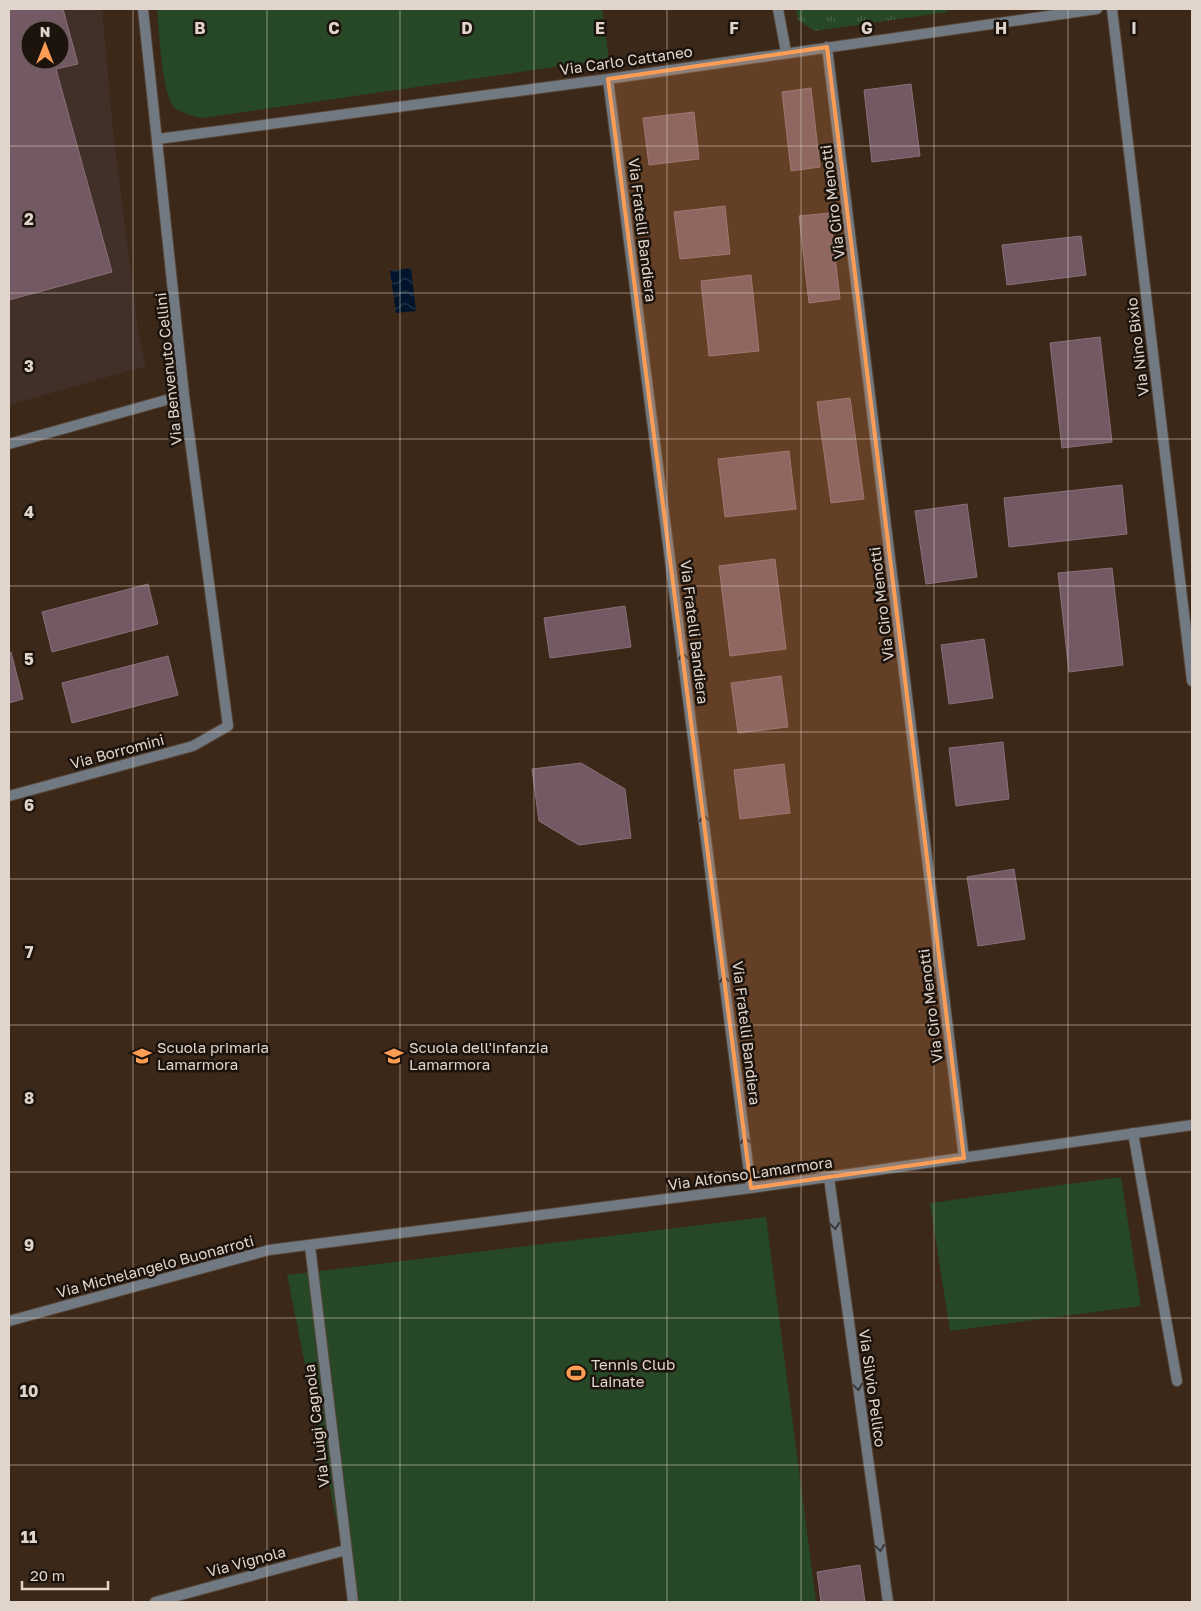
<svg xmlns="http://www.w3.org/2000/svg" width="1201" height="1611" font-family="'Golos Text',sans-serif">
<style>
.industrial{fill:#413027;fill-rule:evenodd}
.grass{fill:url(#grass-tufts)}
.green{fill:#264826}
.water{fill:url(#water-waves)}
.building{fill:#735963;stroke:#8a6f79;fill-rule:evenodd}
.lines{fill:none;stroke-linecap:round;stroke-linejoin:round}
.lane-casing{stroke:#564435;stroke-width:12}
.street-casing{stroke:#564435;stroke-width:12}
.lane{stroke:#717982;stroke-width:10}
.street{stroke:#717982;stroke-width:10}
.oneway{stroke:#3a3736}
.marked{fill:#fd9d55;fill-opacity:0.2;stroke:#fd9d55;stroke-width:4;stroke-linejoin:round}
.grid{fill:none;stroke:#e1d4cb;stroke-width:1;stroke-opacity:0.55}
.labels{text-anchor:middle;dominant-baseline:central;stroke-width:5;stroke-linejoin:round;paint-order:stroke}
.street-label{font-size:15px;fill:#e1d4cb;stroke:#1c130d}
.poi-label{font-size:15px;fill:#e1d4cb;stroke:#1c130d;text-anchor:start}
.grid-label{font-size:16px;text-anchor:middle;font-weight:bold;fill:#e1d4cb;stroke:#1c130d;stroke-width:5;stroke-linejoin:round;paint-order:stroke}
</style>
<defs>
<pattern id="grass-tufts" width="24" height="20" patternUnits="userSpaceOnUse" patternTransform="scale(1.25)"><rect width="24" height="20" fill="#264826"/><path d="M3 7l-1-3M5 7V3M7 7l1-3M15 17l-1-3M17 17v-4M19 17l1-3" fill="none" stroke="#456244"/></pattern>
<pattern id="water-waves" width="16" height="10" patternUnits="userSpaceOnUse" patternTransform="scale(1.25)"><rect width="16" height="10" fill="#00152c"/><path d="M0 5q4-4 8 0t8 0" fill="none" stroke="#253649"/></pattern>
</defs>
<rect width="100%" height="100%" fill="#3b2819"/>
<!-- industrial -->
<path class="industrial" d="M9,9h93l11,120 26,208 7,29 -137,39zM30,30h30v30h-30z"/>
<!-- grass -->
<path class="grass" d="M796,9h151v3l-132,19 -17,-11z"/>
<!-- green -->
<path class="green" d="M157,9h445l7,50 -406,59c-10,-2 -21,-4 -29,-11 -12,-12 -15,-79 -17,-98z
M1121,1177l20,129 -191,25 -20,-128z
M766,1217l50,385h-463l-66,-327z"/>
<!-- water -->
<path class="water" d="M411,268l5,43 -20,2 -6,-42z"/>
<!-- building -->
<path class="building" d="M9,9h54l15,55 -22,5 56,203 -103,28zM30,30h30v30h-30z
M911,84l9,72 -48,6 -8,-72z
M811,88l9,79 -29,4 -9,-79z
M694,112l5,47 -50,6 -6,-47z
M725,206l5,48 -50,5 -6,-47z
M830,213l10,86 -31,4 -10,-87z
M1081,236l5,39 -79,10 -5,-40z
M751,275l8,76 -50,5 -8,-75z
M1100,337l12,105 -50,6 -12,-105z
M850,398l14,101 -33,4 -14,-101z
M789,451l7,58 -71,8 -7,-58z
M1122,485l5,49 -118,13 -5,-49z
M967,504l10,73 -51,7 -11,-73z
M775,559l11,90 -56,7 -11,-90z
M1112,568l11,97 -54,7 -11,-99z
M148,584l10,40 -106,28 -10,-40z
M625,606l6,41 -81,11 -6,-40z
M984,639l9,59 -44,6 -8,-59z
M11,652l12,47 -14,4v-50z
M168,656l10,39 -106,28 -10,-40z
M781,676l7,51 -50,6 -7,-50z
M1003,742l6,57 -53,7 -7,-58z
M581,763l44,26 6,49 -52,7 -40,-24 -7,-52z
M784,764l6,49 -50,6 -6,-49z
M1014,869l11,70 -47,7 -11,-69z
M860,1565l5,37h-44l-4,-30z"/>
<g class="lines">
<!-- lane casing -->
<g class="lane-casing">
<path id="lane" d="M1133,1133l44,248"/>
</g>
<!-- street casing -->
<g class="street-casing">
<path id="street" d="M778,9l8,43
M1112,9l80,672
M827,47l137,1111
M608,79l143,1109
M158,139l450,-60 489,-70
M9,444l175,-49
M9,796l184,-50 35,-20 -44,-331 -41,-386
M829,1178l59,424
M310,1246l43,356
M9,1321l260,-71 482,-62 441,-63
M155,1602l191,-52"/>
</g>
<!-- lane -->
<use href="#lane" class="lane"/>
<!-- street -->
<use href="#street" class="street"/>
</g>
<!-- one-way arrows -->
<defs><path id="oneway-chevron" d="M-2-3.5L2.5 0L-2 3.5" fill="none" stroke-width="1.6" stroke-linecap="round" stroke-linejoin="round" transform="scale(1.25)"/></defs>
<g class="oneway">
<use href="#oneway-chevron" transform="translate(683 656) rotate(-97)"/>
<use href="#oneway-chevron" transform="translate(704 818) rotate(-97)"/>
<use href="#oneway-chevron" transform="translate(724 979) rotate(-97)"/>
<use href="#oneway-chevron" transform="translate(745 1140) rotate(-97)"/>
<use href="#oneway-chevron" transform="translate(835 1226) rotate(82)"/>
<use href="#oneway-chevron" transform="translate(858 1387) rotate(82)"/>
<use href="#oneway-chevron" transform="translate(880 1548) rotate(82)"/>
</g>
<!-- marked area -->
<path class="marked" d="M827,47l137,1111 -213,30 -143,-1109z"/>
<!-- grid -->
<path class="grid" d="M133,9v1593M267,9v1593M400,9v1593M534,9v1593M667,9v1593M801,9v1593M934,9v1593M1068,9v1593M9,146h1183M9,293h1183M9,439h1183M9,586h1183M9,732h1183M9,879h1183M9,1025h1183M9,1172h1183M9,1318h1183M9,1465h1183"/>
<!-- icons -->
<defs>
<g id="school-bare" transform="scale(1.5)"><path d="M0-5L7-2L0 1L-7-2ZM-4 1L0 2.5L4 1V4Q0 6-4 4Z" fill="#fd9d55" stroke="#1c130d" stroke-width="2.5" paint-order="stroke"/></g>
<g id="stadium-bare" transform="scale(1.5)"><path d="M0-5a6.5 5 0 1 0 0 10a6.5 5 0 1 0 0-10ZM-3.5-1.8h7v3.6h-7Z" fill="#fd9d55" stroke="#1c130d" stroke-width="2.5" paint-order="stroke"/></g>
</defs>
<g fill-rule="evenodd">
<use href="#school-bare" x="142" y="1056"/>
<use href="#school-bare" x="394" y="1056"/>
<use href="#stadium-bare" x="576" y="1373"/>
</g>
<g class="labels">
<!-- street labels -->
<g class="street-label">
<text transform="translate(626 60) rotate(-8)">Via Carlo Cattaneo</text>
<text transform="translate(832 202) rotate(-97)">Via Ciro Menotti</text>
<text transform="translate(643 230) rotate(83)">Via Fratelli Bandiera</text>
<text transform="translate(1137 347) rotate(-97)">Via Nino Bixio</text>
<text transform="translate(168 369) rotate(-96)">Via Benvenuto Cellini</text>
<text transform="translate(881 604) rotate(-97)">Via Ciro Menotti</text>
<text transform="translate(695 632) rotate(83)">Via Fratelli Bandiera</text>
<text transform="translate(117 751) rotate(-15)">Via Borromini</text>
<text transform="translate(930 1006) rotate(-97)">Via Ciro Menotti</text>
<text transform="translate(747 1033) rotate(83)">Via Fratelli Bandiera</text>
<text transform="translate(750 1173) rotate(-8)">Via Alfonso Lamarmora</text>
<text transform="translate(155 1266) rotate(-15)">Via Michelangelo Buonarroti</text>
<text transform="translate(873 1388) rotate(82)">Via Silvio Pellico</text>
<text transform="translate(316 1426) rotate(-97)">Via Luigi Cagnola</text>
<text transform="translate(246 1561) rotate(-15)">Via Vignola</text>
</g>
<!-- poi labels -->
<g class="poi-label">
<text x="157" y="1047">Scuola primaria<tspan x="157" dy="17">Lamarmora</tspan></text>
<text x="409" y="1047">Scuola dell'infanzia<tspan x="409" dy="17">Lamarmora</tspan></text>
<text x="591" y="1364">Tennis Club<tspan x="591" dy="17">Lainate</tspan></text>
</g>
</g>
<g class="grid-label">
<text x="200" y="34">B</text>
<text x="334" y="34">C</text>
<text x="467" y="34">D</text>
<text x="600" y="34">E</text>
<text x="734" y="34">F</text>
<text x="867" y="34">G</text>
<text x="1001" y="34">H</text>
<text x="1134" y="34">I</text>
<text x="29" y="225">2</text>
<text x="29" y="372">3</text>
<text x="29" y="518">4</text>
<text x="29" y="665">5</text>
<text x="29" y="811">6</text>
<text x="29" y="958">7</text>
<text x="29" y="1104">8</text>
<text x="29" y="1251">9</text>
<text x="29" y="1397">10</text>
<text x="29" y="1543">11</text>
</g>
<!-- border -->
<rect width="1201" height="1611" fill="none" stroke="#e1d4cb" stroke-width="20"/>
<!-- north arrow -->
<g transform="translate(45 45)"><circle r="24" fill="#1c130d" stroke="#6b6059"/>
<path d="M0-4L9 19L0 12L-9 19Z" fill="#fd9d55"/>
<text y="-8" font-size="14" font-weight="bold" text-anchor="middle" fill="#e1d4cb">N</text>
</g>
<!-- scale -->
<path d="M22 1581v8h86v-8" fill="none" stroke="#e1d4cb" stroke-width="2.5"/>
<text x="30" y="1581" font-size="15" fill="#e1d4cb" stroke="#1c130d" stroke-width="4" paint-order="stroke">20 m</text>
</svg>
